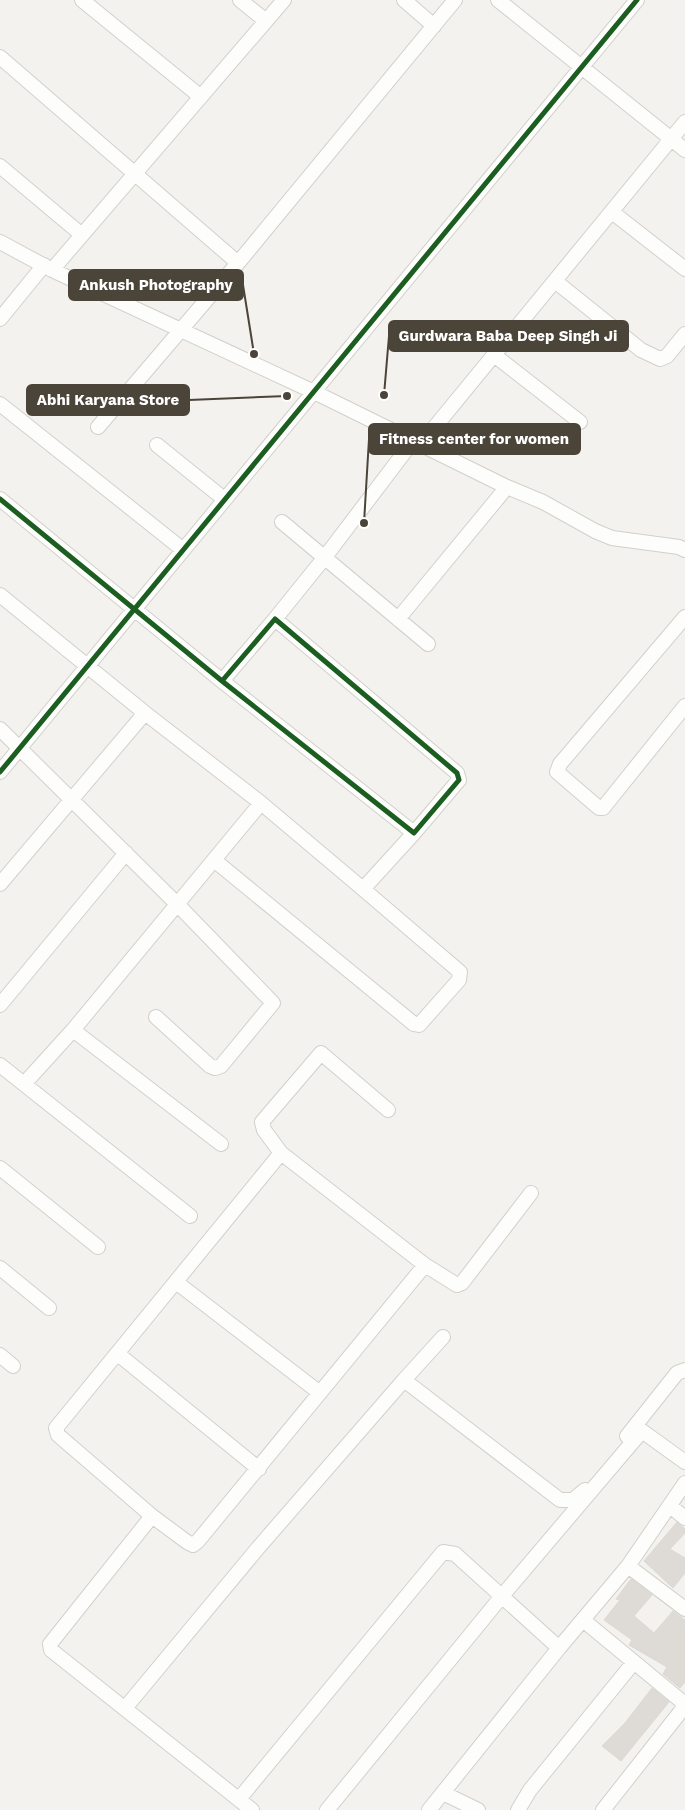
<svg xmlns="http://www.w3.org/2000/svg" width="685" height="1810" font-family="'Work Sans',sans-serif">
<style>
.building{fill:#dedbd6;stroke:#dcd9d4}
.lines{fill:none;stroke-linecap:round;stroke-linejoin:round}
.street-casing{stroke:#d2d0cb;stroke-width:16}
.street{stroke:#fdfdfc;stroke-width:14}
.cycleway-casing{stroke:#fff;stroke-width:8}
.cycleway{stroke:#1b5e20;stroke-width:5}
.leader{fill:none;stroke:#4b4439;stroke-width:2}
.callout-dot{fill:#4b4439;stroke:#fff;stroke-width:2}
.callout{fill:#4b4439;stroke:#4b4439;stroke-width:2}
.callout-label{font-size:15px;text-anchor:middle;font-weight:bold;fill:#fff}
</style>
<rect width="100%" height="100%" fill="#f4f2ee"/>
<!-- building -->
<path class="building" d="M677,1522l8,7v4l-15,16 15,9v15l-12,15 -29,-27z
M631,1579l21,16 -18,21 20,17 19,-22 12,9v62l-5,6 -17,-14 4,-7 -38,-22 3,-5 -28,-20 16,-20 -4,-1z
M652,1688l17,14 -48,59 -19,-15 23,-23z"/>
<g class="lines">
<!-- street casing -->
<g class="street-casing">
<path id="street" d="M82,0l119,97
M240,0l26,21
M404,0l30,26
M498,0l187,150
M0,57l238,206
M0,166l82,69
M612,212l73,57
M0,242l52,28 260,121 195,96 -109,132
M52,270l232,-270
M555,281l86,69 19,9 7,-3 18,-22
M0,319l44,-54
M494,355l86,67
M0,404l182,145
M98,427l140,-164 217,-263
M157,445l67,54
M420,445l265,-323
M507,487l36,15 52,29 17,7 67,9 6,3
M0,499l222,182 192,152 45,-53 -2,-7 -182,-154 -53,62
M282,522l146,122
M0,595l145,118
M685,617l-125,147 -3,8 42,36h4l82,-102
M275,619l50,-62 88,-116
M0,729l178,176 95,98 -52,63 -6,2 -5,-2 -54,-49
M0,772l637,-772
M214,860l200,164 5,1 40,-45 1,-8 -97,-83
M0,884l145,-171 116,90 102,86 51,-56
M0,1005l126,-152
M73,1030l148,114
M0,1065l190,151
M24,1084l49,-54 188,-227
M281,1153l-17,-23 -2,-8 59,-69 67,57
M0,1168l98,79
M0,1268l49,40
M176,1282l144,111
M443,1337l-39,43 156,120h13l12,-10
M118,1354l141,115
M0,1355l13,11
M627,1436l50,-63 8,-3
M670,1506l15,12
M152,1516l-94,-81 -2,-7 225,-275 144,112 32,20 5,-2 69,-90
M628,1566l57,43
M583,1620l102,84
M126,1707l132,-159 146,-168
M443,1793l35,17
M239,1799l204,-247 12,2 104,94
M252,1810l-201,-160 -1,-6 102,-128 35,26 6,3 5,-4 227,-276
M327,1810l175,-214 140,-165 43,31
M429,1810l130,-162 69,-82 57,-83
M518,1810l12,-20 104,-128
M603,1810l82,-104"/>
</g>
<!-- street -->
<use href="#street" class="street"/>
<!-- cycleway casing -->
<g class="cycleway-casing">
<path id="cycleway" d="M0,499l222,182 192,152 45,-53 -2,-7 -182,-154 -53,62
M0,772l637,-772"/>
</g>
<!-- cycleway -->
<use href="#cycleway" class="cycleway"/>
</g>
<!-- callouts -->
<path class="leader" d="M254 354L243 285M384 395L389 336M287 396L189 400M364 523L369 439"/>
<g class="callout-dot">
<circle cx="254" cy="354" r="5"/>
<circle cx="384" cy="395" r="5"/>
<circle cx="287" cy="396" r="5"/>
<circle cx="364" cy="523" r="5"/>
</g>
<g class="callout">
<rect x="69" y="270" width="174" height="30" rx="5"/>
<rect x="389" y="321" width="239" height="30" rx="5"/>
<rect x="27" y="385" width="162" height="30" rx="5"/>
<rect x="369" y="424" width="211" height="30" rx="5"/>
</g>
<g class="callout-label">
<text x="156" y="290">Ankush Photography</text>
<text x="508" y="341">Gurdwara Baba Deep Singh Ji</text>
<text x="108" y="405">Abhi Karyana Store</text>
<text x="474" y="444">Fitness center for women</text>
</g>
</svg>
